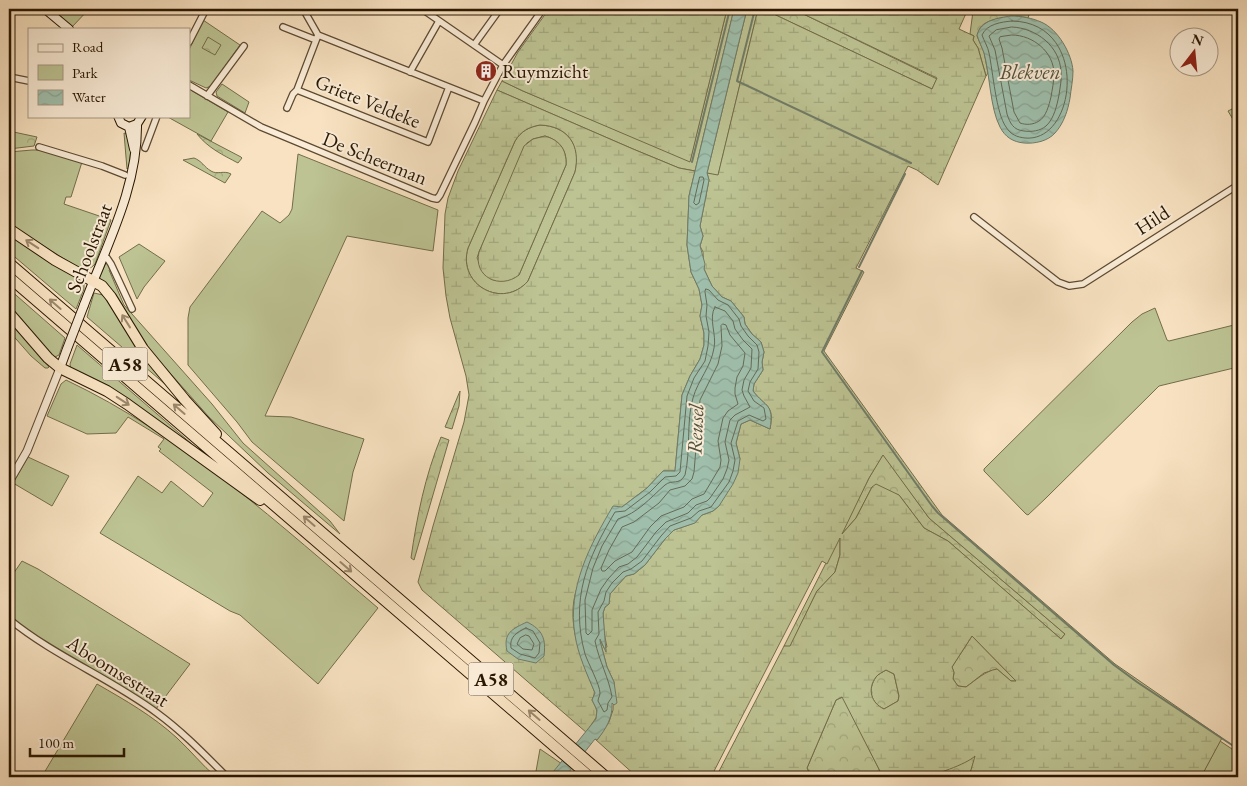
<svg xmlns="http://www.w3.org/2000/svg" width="1247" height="786" font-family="'EB Garamond',serif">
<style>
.green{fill:#bdc393;stroke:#736d4a;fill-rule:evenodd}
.forest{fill:url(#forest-crowns);stroke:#736d4a}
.wetland{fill:url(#wetland-marsh);stroke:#736d4a;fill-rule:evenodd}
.water{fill:url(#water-waves);stroke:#707c68}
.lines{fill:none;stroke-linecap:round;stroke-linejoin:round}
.shore{stroke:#646b57;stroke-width:1}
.stream{stroke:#707c68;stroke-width:2}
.minor-casing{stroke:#5d4a32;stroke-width:8}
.tertiary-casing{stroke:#5d4a32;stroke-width:9}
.secondary-casing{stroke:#291702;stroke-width:10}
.motorway-casing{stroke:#291702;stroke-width:12}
.minor{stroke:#faecd7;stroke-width:5.5}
.tertiary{stroke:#faecd7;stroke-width:7}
.secondary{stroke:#faecd7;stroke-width:8}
.motorway{stroke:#f8e2c1;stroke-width:10}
.secondary-bridge-casing{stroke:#291702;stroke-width:10;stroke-linecap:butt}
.secondary-bridge{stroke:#faecd7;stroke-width:8}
.oneway{stroke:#9b876b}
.labels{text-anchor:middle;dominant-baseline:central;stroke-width:4;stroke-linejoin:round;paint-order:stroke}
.shield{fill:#faecd7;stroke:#685742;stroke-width:1}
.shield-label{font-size:19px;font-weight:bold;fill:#291702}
.poi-label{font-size:20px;fill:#291702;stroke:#faecd7;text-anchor:start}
.street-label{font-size:20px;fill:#291702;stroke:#faecd7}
.water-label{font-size:21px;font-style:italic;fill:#52523e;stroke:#faecd7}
</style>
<defs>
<pattern id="forest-crowns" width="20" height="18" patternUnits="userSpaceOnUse" patternTransform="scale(1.25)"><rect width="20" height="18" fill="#bdc393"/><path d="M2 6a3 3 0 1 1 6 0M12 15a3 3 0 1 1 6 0" fill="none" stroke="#a2a77d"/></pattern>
<pattern id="wetland-marsh" width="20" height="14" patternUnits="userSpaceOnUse" patternTransform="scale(1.25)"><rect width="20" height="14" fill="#bdc393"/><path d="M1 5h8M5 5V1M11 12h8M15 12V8" fill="none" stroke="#a2a77d"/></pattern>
<pattern id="water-waves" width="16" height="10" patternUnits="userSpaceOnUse" patternTransform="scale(1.25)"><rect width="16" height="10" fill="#9fbfac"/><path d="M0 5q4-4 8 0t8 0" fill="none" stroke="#89a392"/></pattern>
</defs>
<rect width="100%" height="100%" fill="#f8e2c1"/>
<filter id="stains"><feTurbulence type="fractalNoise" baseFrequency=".004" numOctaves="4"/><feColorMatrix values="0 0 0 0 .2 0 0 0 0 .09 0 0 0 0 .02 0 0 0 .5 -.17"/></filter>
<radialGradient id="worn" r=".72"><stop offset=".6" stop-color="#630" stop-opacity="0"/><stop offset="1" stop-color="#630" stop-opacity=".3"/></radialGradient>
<!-- green -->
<path class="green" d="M53,9h36l-17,18z
M727,9h7l-39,162 -16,-3 -46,-19 -136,-59 5,-9 21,10 167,70z
M747,9h11l-40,167 -11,-3z
M203,20l37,25 -29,41 -5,2 -17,-8v-30z
M222,84l27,18 -4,11 -28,-17 -1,-4z
M189,89l39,23 -17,29 -45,-25h23z
M540,125c27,1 42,20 35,47l-47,109c-25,29 -71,4 -60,-33l47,-107c6,-10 14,-14 25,-16zM545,136c14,4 22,14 21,29l-47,110c-29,8 -28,10 -42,-17l2,-6 48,-109 6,-4z
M124,133l5,2 2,13 -2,19 -2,2z
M32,150h9l41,12 -11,35h-5l-2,7 47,16 -16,44c-5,6 -11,6 -18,3l-68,-43v-72z
M298,154l140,56 -5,41 -86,-15 -82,180 26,1 73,22 -11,33 -9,49 -92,-79 -15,-20 -49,-57v-47l2,-11 72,-96 18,12 9,-8 3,-6z
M9,231l70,45 5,6v7l-8,20 -67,-57z
M139,244l26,17 -21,26 -7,12 -18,-42z
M106,263l5,2v3l-2,2 15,35 88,99 31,39 87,78 10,13 -72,-61 -59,-56 -62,-70 -48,-68z
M9,289l56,49 -6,17 -6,3 -3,-1 -41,-49z
M94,293l9,2 70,96 -86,-74z
M1155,308l12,32 2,1 69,-17v43l-79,19 -113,112 -18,17 -2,-1 -42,-43v-2l148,-147 10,-8z
M9,320l35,41 5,6 -1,1h-3l-14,-12 -22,-25z
M77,345l123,106h1l-130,-81 -1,-6z
M66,380c118,56 214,145 312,228l-60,76 -78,-69 -10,-4 -130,-78 38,-57 24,17 9,-12 32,26 10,-14 -54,-42 2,-2 -3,-2 6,-8 -36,-22 -12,16 -29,1 -40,-18 14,-32z
M28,457l41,19 -17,30 -39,-23z
M22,561l16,8 152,95 -34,45 -116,-70 -31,-23v-36z
M97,684c28,16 56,32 80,54 14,13 25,27 39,39h-164l-8,-4z
M1220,741l18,12v24h-37z
M540,749l22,15 -13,13h-14z"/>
<!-- forest -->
<path class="forest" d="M763,9h30l144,70 -5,10z
M983,9h48l-3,9c-11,-3 -41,-1 -48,10 -1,2 -2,5 -3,8l7,16 4,21 -2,3 -8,-28 -5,-8 1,-4 -4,-2 3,-23z
M208,37l13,8 -6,10 -13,-7z
M1238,106v22l-10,-17z
M9,131l28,6 -3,9 -25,3z
M197,134l44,23 1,1 -4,5c-15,-8 -30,-15 -41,-29z
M194,158c8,3 10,9 17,13 6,4 13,-1 20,3l-6,9 -42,-23z
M460,391l-1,15 -7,23 -7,-2z
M441,437l8,3 -35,120 -3,-2c6,-42 14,-82 30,-121z
M883,454l46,64 136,116 -4,5 -113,-98 -24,-13 -25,-33 -27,-8 -16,31 -16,18v19l-5,17 -18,19 -27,56 -6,-1 85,-168z
M972,636l44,45h-5l-14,-12 -13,4 -18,14 -8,-1 -5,-7 1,-6 -2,-6z
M886,670l8,4 5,22 -1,5 -14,8c-13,-6 -17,-19 -8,-32 2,-3 7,-5 10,-7z
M843,697l39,78 3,2h-74l-4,-9 29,-68z
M976,755l-7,22h-48l9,-2z"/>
<!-- wetland -->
<path class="wetland" d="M549,9h178l-37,153 -167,-71 -21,-10 16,-29z
M758,9h5l169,80 5,-11 -144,-69h175l-9,20 15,7 -1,4 5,8 8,28 -48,109 -21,-15 -9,-4 -52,102 8,4 -40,79 118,164 173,149 107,74 -21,39h-232l6,-21c-8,8 -42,20 -54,21 -12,1 -24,0 -36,0l-3,-2 -40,-78 -6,3 -29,68 4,9h-95l66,-127 2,-4h6l27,-55 18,-19 5,-17v-17l-13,26 -5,-3 -111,216h-74l-42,-38 2,1 12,-18 4,-12 1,-28 -7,-15 -7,-26v-2l4,9 3,-1 -3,-14 -1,-20 2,-6 4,-3 1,-10 6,-7 10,-11 8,-2 11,-9 20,-26 9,-9 20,-7 8,-8 11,-4 6,-5 21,-47 -4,-16 5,-19 9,-4 20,9c5,-25 -5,-22 -17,-38l1,-7 9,-14 -1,-8 2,-10 -3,-10 -9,-8 -7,-10 -1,-7 -13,-16 -9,-4 -10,-11 -8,-17 -1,-17 -3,-6 3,-10 -3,-10 9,-46 -2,-7 11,2zM883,455l46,63 136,116 -4,5 -113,-98 -24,-13 -25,-33 -23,-11 -4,3 -16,31 -14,16 27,-56zM972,636l44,45h-5l-14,-12c-12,2 -21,11 -31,18l-8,-1 -5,-7 1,-7 -2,-5zM886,670l8,4 5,22 -1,5 -14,8c-13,-6 -17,-20 -8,-32 2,-3 7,-5 10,-7z
M497,90l136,59 46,19 16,3 -6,25 -2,49 4,27 8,17 3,16 -2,11 4,17v12l-4,14 -10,17 -8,19 -7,76h-12l-16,17 -25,19 -45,81c-12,35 5,72 18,105l-3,7c11,19 1,17 -5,33l-165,-143 -4,-8 15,-56 31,-104 5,-27 -3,-19 -16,-58 -4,-22 -3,-28 2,-54 3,-16 10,-27zM540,125c28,1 41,20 35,47l-47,109c-25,29 -71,4 -60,-33l47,-107c6,-10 14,-14 25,-16z
M545,136c14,4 22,13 21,29l-47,110c-19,15 -46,2 -40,-23l45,-106 9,-7z"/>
<!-- water -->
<path class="water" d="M734,9h13l-40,164 2,7 -9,46 3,10 -3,10 5,18 -1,5 8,17 10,11 9,4 13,16 1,7 7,10 9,8 3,10 -2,10 1,8 -9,14 -1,7c13,17 21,12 17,38l-20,-9 -9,4 -5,19 4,16 -2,14 -5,11 -14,22 -6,5 -11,4 -7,8 -21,7 -9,9 -20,26 -11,9 -8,2 -10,11 -6,7 -1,10 -4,3 -2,6 3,39 -6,-13v2l7,26 7,15 3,21 -3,2 -2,-2c1,14 -6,26 -15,37l-2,-1 -30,38h-16l47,-58 1,-9 -5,-10 3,-7c-8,-19 -17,-38 -20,-58 -8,-47 15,-90 38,-129l9,1 25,-19 16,-17h12l7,-76 8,-19 10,-17 4,-14v-12l-4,-17 2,-11 -3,-16 -8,-17 -4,-27 2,-49z
M1011,16c10,0 21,2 30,6 17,7 31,32 32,49 0,9 -2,18 -3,27 -2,12 -6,25 -15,35 -7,8 -20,11 -31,10 -11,-1 -19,-6 -24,-16 -10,-19 -10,-52 -16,-74 -2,-6 -5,-11 -7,-18 4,-15 21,-17 34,-19z
M527,622c16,8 19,17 17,34l-8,7 -18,-4 -11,-8c-4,-18 5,-22 20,-29z"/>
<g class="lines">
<!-- shore -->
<path class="shore" d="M1012,21c78,1 65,122 13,117 -8,-1 -14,-3 -19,-11 -10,-14 -13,-55 -17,-74 -1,-6 -5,-12 -7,-18 5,-11 19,-13 30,-14z
M1012,27c24,1 48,19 49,45 1,7 -1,15 -2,23 -2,10 -5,24 -13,31 -6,5 -14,6 -22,5 -11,-1 -14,-8 -17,-17l-12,-64 -6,-14 7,-6z
M1012,35c21,0 42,17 42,39 0,8 -2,16 -3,23 -2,8 -5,20 -12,24 -6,4 -13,4 -19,2l-6,-11 -12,-64 -3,-9 1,-2z
M700,177h3l1,3 -5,23 -3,2 -2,-2z
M706,289l3,1 9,10 10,5 11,14 2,7 7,10 9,9 2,7 -1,17 -8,13 -2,9 6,10 10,7 2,11 -3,2 -14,-6 -11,6 -7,22 4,17 -2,11 -4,11 -18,25 -12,4 -8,7 -21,8 -9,10 -19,25 -11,8 -8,3 -11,11 -6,9 -2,9 -6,11 1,22 -4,7c4,20 14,37 17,56l-4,6 -1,7 -3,2 -6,-11c0,-3 2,-5 2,-8 0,-8 -12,-30 -15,-39 -15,-55 2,-95 30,-142l10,-1 25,-19 15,-15 11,-1 4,-4 7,-76 7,-18 11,-17 3,-15 1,-14 -3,-16 1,-11 -2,-13z
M715,307l10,4 8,10 2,8 8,11 9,9 -1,19 -7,12 -2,10 2,6 6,11 -15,8 -5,5 -5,22 4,18 -2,9 -4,10 -13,19 -3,3 -11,4 -8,8 -22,9 -10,10 -19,25 -9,7 -9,3 -11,12 -7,10 -9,21v21l-4,4 -2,-2 -1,-33 8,-32 9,-22 16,-27c20,-6 31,-20 47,-34 7,-6 14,1 20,-10 6,-25 1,-53 8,-77 5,-18 18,-31 21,-50 3,-13 -6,-30 1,-41z
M723,324l3,1 4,10 15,18 -2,13 -6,11 -2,11v6l3,10 -10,7 -5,7 -5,23 3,19 -1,7 -16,27 -12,5 -8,8 -23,9 -11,11 -18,25 -17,9 -10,10h-3l-1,-3 8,-18 13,-23 12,-5 25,-19 11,-13 15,-4 7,-7 2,-7 6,-72 18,-36 4,-18 -1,-20z
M526,628l7,3 7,12 -1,10 -4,5 -15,-4 -9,-6c-2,-11 6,-16 15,-20z
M526,635l3,1 5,8 -2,6 -9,-1 -6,-5 3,-6z"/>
<!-- stream -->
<path class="stream" d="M755,9l-18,72 174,82
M692,162l38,-153
M859,267l46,-93
M862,271l-40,81 110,154 6,7 176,152 23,17 101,67"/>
<!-- minor casing -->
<g class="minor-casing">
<path id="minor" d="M309,9l-3,5 12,21 166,66
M422,9l81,56
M283,27l33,13
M318,35l-21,55 131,52 21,-55
M189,42l17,-33
M474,45l26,-36
M410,72l29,-51
M9,77l20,4
M189,85l72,42 171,71 5,1 3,-4 35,-73 9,-21 19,-36 40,-56
M207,96l37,-50
M287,108l6,-14 4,-4
M39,147l63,19 23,9
M145,148l12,-32
M974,217l84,65 11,4 14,-2 155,-99
M103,256l4,2 4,6 21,45
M9,619c45,37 101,59 148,94 26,19 48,42 70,64"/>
</g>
<!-- tertiary casing -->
<g class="tertiary-casing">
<path id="tertiary" d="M9,482l18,-31 33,-83"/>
</g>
<!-- secondary casing -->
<g class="secondary-casing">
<path id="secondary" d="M45,9l24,20
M118,116l3,7 8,4 8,-3 5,-8
M129,127l5,22
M84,305c22,-59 54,-117 53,-181
M60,368l7,-19"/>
</g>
<!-- motorway casing -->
<g class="motorway-casing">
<path id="motorway" d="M9,229l46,31 47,26 9,11 32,52 42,51 31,34
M9,263l597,514
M9,277l581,500
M9,313l39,45 12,10 47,23 20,13 133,96"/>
</g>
<!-- minor -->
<use href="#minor" class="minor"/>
<!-- tertiary -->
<use href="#tertiary" class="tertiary"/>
<!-- secondary -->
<use href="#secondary" class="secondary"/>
<!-- motorway -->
<use href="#motorway" class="motorway"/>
<!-- secondary-bridge casing -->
<g class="secondary-bridge-casing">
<path id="secondary-bridge" d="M67,349l17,-44"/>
</g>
<!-- secondary-bridge -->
<use href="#secondary-bridge" class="secondary-bridge"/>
</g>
<!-- one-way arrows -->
<defs><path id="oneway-shaft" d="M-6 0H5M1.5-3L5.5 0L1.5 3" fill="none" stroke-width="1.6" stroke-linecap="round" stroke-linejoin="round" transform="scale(1.25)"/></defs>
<g class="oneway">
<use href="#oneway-shaft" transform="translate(32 244) rotate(-147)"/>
<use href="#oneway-shaft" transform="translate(55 304) rotate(-139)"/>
<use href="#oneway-shaft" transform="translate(126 321) rotate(-122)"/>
<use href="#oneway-shaft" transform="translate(123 401) rotate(33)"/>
<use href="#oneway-shaft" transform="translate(179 409) rotate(-139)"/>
<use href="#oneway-shaft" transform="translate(309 521) rotate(-139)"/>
<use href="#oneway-shaft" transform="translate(346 567) rotate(41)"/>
<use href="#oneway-shaft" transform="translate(534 715) rotate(-139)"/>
</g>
<!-- icons -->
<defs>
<g id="building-disc" transform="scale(1.125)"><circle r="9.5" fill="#8f2418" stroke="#faecd7"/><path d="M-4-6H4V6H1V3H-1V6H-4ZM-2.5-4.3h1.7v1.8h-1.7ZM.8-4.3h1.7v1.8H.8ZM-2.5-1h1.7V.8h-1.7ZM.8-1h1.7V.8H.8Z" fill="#fff"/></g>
</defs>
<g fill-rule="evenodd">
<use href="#building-disc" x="486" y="71"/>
</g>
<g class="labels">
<!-- shield labels -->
<g class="shield">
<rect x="102.5" y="347.5" width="45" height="33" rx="4"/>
<rect x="468.5" y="662.5" width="45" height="33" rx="4"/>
</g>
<g class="shield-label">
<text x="125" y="364">A58</text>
<text x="491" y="679">A58</text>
</g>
<!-- poi labels -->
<g class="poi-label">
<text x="502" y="71">Ruymzicht</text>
</g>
<!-- street labels -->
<g class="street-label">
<text transform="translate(368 101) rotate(22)">Griete Veldeke</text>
<text transform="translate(375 158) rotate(22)">De Scheerman</text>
<text transform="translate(1152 220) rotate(-33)">Hild</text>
<text transform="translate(89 248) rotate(-69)">Schoolstraat</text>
<text transform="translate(118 671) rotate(32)">Aboomsestraat</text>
</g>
<!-- water labels -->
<g class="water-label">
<text x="1030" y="71">Blekven</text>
<text transform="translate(695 429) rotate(-88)">Reusel</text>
</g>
</g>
<!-- margin -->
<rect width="1247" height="786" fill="none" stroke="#f8e2c1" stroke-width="30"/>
<rect x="10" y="10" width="1227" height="766" fill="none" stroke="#291702" stroke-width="2.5"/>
<rect x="15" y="15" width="1217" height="756" fill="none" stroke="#291702"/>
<!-- legend -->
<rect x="28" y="28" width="162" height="90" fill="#faecd7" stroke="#a69782"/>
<rect x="38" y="44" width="25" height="8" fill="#faecd7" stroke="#a69782"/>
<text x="72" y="52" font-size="15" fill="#291702">Road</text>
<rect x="38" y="65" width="25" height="15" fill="#bdc393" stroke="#a69782"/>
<text x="72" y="78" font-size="15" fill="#291702">Park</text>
<rect x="38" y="90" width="25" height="15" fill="url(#water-waves)" stroke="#a69782"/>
<text x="72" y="102" font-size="15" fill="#291702">Water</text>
<!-- north arrow -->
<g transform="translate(1194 52) rotate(16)"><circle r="24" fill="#faecd7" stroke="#a69782"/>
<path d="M0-4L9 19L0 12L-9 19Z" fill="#8f2418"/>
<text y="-8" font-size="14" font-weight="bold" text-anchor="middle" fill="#291702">N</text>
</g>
<!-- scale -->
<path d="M30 748v8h94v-8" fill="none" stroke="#291702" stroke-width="2.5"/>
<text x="38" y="748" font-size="15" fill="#291702" stroke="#faecd7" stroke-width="4" paint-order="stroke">100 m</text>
<rect width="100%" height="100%" filter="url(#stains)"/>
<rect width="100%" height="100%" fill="url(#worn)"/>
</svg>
